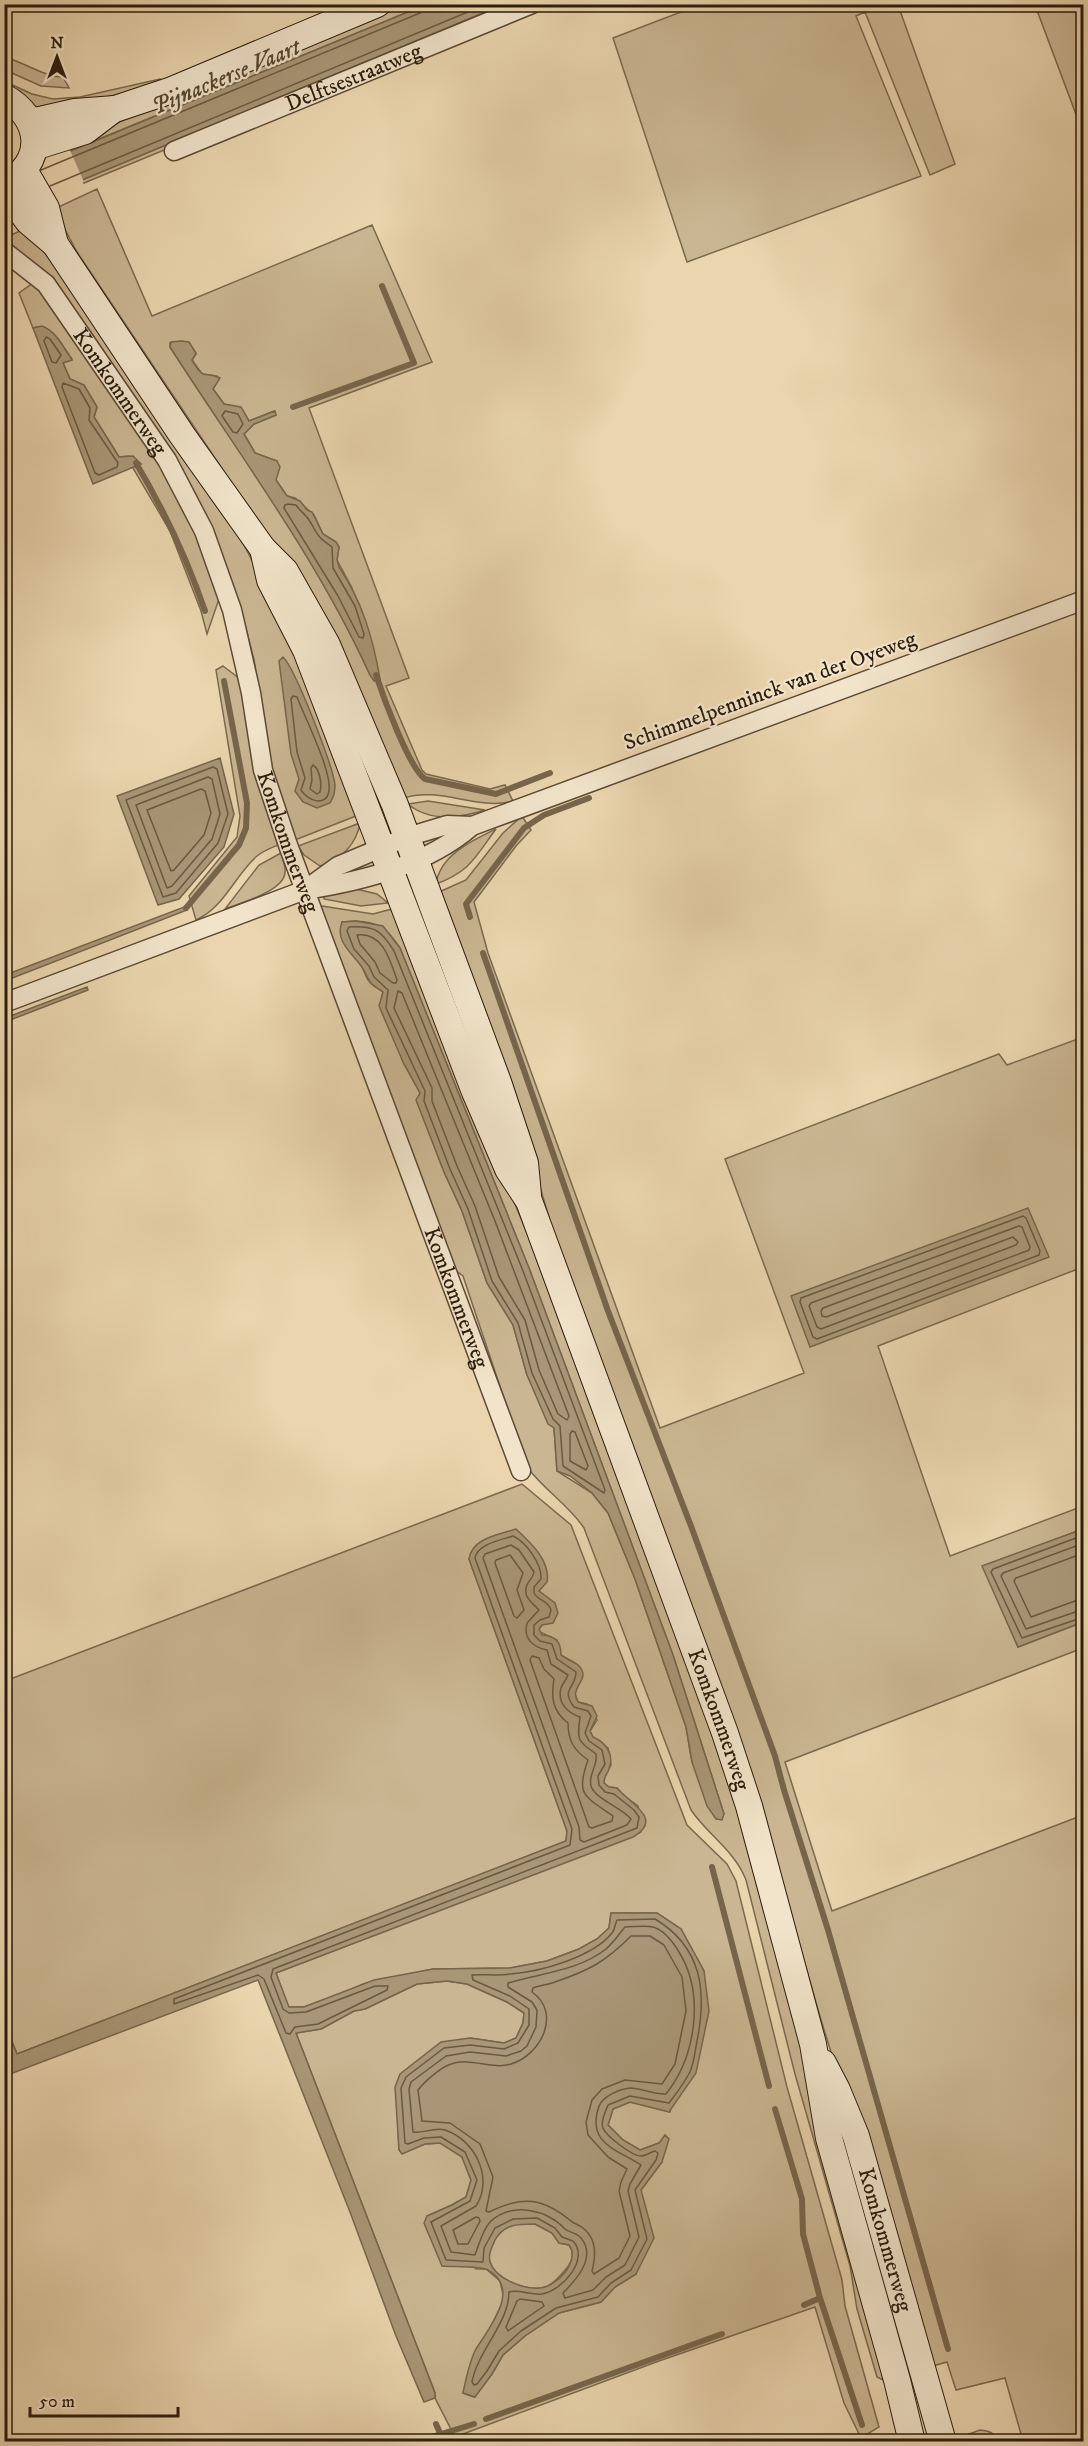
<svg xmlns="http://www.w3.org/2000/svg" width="1088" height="2446" font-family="'IM FELL DW Pica',serif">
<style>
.green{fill:#cab692;stroke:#7a694e;stroke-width:1.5;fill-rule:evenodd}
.water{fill:#a99676;stroke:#77654b;stroke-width:1.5;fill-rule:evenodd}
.pier{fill:#ead5ae}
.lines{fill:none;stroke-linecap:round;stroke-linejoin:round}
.shore{stroke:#6a5940;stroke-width:1.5}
.stream{stroke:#77654b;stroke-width:6}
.minor-casing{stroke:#5b4a33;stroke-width:21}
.secondary-casing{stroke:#2b1c0a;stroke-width:28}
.minor{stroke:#f1e4ca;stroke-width:18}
.secondary{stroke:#f1e4ca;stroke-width:26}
.labels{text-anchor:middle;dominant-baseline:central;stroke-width:4.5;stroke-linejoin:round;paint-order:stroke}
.street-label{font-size:22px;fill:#2b1c0a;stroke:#f1e4ca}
.water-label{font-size:24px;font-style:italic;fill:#574730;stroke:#f1e4ca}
</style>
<rect width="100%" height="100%" fill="#ead5ae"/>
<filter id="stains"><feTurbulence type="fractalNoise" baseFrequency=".00333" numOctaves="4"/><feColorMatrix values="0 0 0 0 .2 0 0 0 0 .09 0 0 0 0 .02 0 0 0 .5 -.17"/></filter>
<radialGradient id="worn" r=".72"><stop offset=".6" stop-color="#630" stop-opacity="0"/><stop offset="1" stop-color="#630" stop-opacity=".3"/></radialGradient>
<!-- green -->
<path class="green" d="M406,5h19l-355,146 -2,-8z
M502,5h15l-433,178 -2,-3z
M699,5h199l57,159 -25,11 -65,-163 -9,4 65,160 -234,86 -74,-224z
M1035,5h48v110l-6,2z
M5,57c18,5 40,20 58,20l6,11 -28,-2 -36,-16z
M160,79l2,2 -27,9 -82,21 -21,-4 -27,-17 -1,-9 28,13 21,5 27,-2z
M97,189l55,127 220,-91 60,137 -123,46 100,270 -23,8 36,84 4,4 64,15 15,-4 8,16c-36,10 -73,-15 -109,-3l-112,-225 -215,-321 -23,-43zM170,343l26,11 -4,6 10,14 15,2 2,2 -6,11 11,15 18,5 7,12 25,-10 2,4 -22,9 -10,10 11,19 22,8 -1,19 11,16 8,2 19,17 9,19 13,8 3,5 -2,13 15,28 18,87c-53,-117 -130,-220 -200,-328z
M25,229l27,33 168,244 25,41 38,73 78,194 -66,26 -22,-67 -19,-113 -13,-51 -19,-55 -26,-59 -39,-61 -113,-162 -38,-30v-5z
M33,283l15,17 107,158 23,38 21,42 21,58 -13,38 -6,-23 -31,-80 -37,-63 8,-4 -12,-8 -10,1 -25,-40 3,-10 -13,-22 -14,-6 -7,-16 9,-4c-10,-13 -20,-37 -39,-31l-14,-35z
M223,666l17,13 26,128 12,38c-7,3 -15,6 -21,11 -22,19 -33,52 -61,64l-7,-24 48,-59 3,-21 -24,-146z
M428,801l57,9c-25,8 -56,12 -77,-6z
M522,816l9,14 -15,16 -42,56 14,51 172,475 144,-55 -79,-214 274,-105 8,11 76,-28v230l-205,79 72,210 133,-50v23l-100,37 35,81 65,-25v26l-298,114 47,149 251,-96v619l-21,7h-39l-18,-63 -49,12 -9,-28 -18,5 -108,-347 -60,-211 -30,-92 -178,-486 -18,-61 -98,-277 29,-13 37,-47z
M360,823c-3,20 -20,39 -40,43l-16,-11 -6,-9z
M496,829c-21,28 -25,42 -60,55 4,-29 37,-44 60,-55z
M281,853c1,6 5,13 4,19 0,19 -45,31 -60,37l34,-44z
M352,888l25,6 11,9 -27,3 -37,-7v-3z
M322,906l51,8 19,-5 135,324 193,522 28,92 143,531 -8,2 -6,-3 -20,-68 -7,-43 -55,-192 -49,-194c-11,-29 -38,-45 -55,-70l-107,-282c-16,-24 -40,-38 -57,-61l-64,-191 -8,-6 -135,-362zM356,921c23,1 31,8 44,27l129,320 144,387 51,159 -32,-52 -6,-35 -51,-148 -27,-66 -16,-20 -35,-22 -3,-43 -27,-53 -14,-50 -26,-42 -25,-72 -18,-39 -27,-72 3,-7 -17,-31 -21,-63 1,-7c-5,-4 -11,-6 -15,-12 -3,-5 -4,-11 -8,-16 -11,-14 -21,-23 -18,-42z
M522,1484l49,41 116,300 40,39 9,17 51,206 55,193 3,26 34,121 -18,11 -17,-35 -29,-96 -156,54 -204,76 -20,-39v-5l-139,-360 25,-4 33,-18 11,-2 52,-25 30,-3 20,3 40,18 17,11 -1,10 -7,15 -12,5 -34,-5 -72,85 1,27 3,3 23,-9 16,-1 21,14 9,23 -5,17 -14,8 -25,11 49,53h10l14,12 4,18 -17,36 -11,15 -13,43 11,4 18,-23 11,-19 22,-19 34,-23 42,-11 14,-15 21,-13 5,-84 21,-28 -3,-19 -19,7 -17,-10 -15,-15 5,-16 17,-7 40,10 34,-141 -23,-42 -24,-16h-46l-2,15 -12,11 -18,10 -32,12 -37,7 -77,1 -70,15 -11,6 -48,17h-16l-12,-34 365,-141 -3,-26 -15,-11 -6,-7 -8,-1 -5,-4v-5l7,-13 -3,-17 -15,-11 -3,-6 7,-11 -10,-16 -9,-2 -4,-11 4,-5 -5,-24 -12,-7 -4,-15 -17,-8 -1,-3 3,-4v-31l-3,-3 -70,-32 98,272 -1,10 -549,213 -12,-30v-343z
M535,2224l17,9 7,10 10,2c6,8 3,17 -3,24 -7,8 -15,18 -25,19 -16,2 -46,-9 -51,-26 -5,-16 11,-35 26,-38 6,0 13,0 19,0z
M980,2430c9,1 14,2 17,11h-35l4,-6z"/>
<!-- water -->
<path class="water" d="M425,5h77l-420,175 -77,-2z
M42,326c14,5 22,22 30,34l-9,3 7,16 14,6 13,22 -3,10 25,40 14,-1 8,8 -48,20 -60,-156z
M181,341l8,1 7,11 -4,7c14,23 11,10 28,18l-7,11 11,15 17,3 8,14 26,-10 1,4 -22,9 -10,10 11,19 22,8 3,6 -4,13 11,16 13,5 7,9 5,2 11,22 13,8 3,5 -2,13 2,7c23,34 34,71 41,112l-6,2 -4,-6c-53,-117 -131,-220 -200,-328l1,-5z
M283,657c12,11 50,109 52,128 0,7 -1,12 -5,18l-13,5 -14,-6 -8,-11 4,-12 -8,-25 -12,-93z
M220,758l14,56 -10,33 -45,52 -21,6 -41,-109z
M184,907l3,3 -182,71v-6z
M356,921l27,5 17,22 129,320 144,387 51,159 -2,6 -6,-1 -9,-13 -15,-44 -6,-35 -51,-148 -27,-66 -16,-20 -22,-17 -13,-5 -3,-43 -6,-4 -21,-49 -14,-50 -26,-42 -25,-72 -18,-39 -28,-72 4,-7 -17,-31 -24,-56 4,-14c-4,-3 -8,-5 -11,-8 -5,-5 -6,-11 -10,-17 -9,-13 -28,-26 -20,-45z
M87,987l1,3 -83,32v-4z
M1028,1208l21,49 -239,90 -19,-51z
M516,1529c14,13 35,32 31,53l-8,9 16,12 3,10 -5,10 -11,2 -3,4 3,6c14,1 19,7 19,20 6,5 13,6 18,11 13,14 -11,21 -1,36l14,4 5,10 -7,15 3,6c12,5 22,17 16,32 -2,6 -5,7 -5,14l5,4 8,1c12,15 48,31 16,49l-357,136 13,34h15l70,-27 59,-11 77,-1 37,-7 32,-12 18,-10 12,-11 2,-15h46l24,16 23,42 5,40 -13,62 -27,39 -39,-10 -17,7 -5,16 15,15 17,10 19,-7 6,-8 4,4 -7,23 -21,28 13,48 -18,36 -21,13 -14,15 -42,11 -34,23 -22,19 -11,19 -17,23 -12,-4c3,-14 6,-31 13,-44 13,-21 46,-60 12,-79 -7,-4 -36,-3 -46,-4l-18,-43 3,-7 25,-11 14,-8 5,-17 -9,-23 -22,-14 -15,1 -23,10 -3,-4 -4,-63 5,-13 41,-32 29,-4 34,5 12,-5 7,-15 1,-10 -17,-11 -40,-18 -20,-3 -30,3 -52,25 -11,2 -33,18 -25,4 139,360v5l-11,4 -28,-66 -46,-124 -92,-232 -253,96v-52l12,30 549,-213 1,-10 -98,-272c3,-21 29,-24 47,-30zM535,2224l17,9 7,10 10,2c12,15 -12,42 -29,43 -15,2 -45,-9 -50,-26 -2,-8 2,-15 5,-22 9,-16 23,-16 40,-16z
M1083,1529v93l-65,25 -36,-81z"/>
<!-- pier -->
<path class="pier" d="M69,148l15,34 -80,32v-39z"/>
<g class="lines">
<!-- shore -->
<path class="shore" d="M41,170l379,-157 4,-4 1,-5
M50,186l437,-182
M46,337l4,2 11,16 -5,8 -4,-1 -8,-21z
M63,383l16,6 11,19 -1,12 29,43 -1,4 -18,8 -4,-2 -33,-86z
M225,411l13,3 5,10 -6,9 -4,-1 -11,-16z
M288,504l8,1c4,6 10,10 13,15 11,17 5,14 23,27l1,21 22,38 9,28 -1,4 -4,-1 -21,-41 -54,-88 1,-3z
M293,696l4,1c8,21 35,74 32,94 -3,17 -22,9 -28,-1l4,-12 -8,-26 -6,-53z
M313,765c7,4 9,19 7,27l-3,2 -7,-5 2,-9 -1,-12z
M213,767l4,2 11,45 -10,29 -42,50 -13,4 -37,-97z
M208,777l4,2 8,35 -8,25 -40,47 -5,2 -31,-83z
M201,789l4,2 6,22 -7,22 -30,35 -3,1 -24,-61z
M349,927c25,-2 32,3 45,24l129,320 82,219 -1,3 -41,-27 -3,-40 -7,-7 -21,-46 -14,-50 -26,-42 -24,-72 -18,-40 -26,-68 1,-10 -39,-83 2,-18 -14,-13 -5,-11 -15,-17 -7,-18z
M357,935c26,-3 33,25 40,45l-1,3h-3l-13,-10 -5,-11 -15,-18z
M398,991l4,2 93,228 74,195 -2,4 -9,-6 -19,-44 -14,-50 -26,-43 -24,-71 -18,-40 -25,-65v-13l-38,-80z
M1023,1216l3,2 14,33 -1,4 -222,84 -4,-2 -13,-35 1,-4z
M1019,1226l3,1 8,20 -1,3 -208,79 -4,-2 -8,-21 2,-3z
M1013,1237l5,5 -2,3 -190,72 -4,-1 -1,-5 2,-3z
M572,1431l3,1 13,34 -2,4 -16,-9v-27z
M1084,1535l-91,34 -2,3 31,66 62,-21
M513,1536c13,6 29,28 28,43l-7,8v6c4,8 14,7 17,17l-2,7 -9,3 -6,5v10l6,6 12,3 5,15 19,13c0,16 -16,17 -2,35l14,4 3,5 -6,17 4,8 13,9 3,14 -7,12 1,9 6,7 9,2 20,16 5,7 -2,11 -364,141 -2,8 12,32 6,4 17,-1 69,-26h13l-1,4 -69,34 -23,3 -5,7 -4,-1 -22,-54 -6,-4 -84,29v-5l396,-154 2,-16 -97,-271c2,-14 26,-18 38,-22z
M1084,1543l-81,30 -2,3 25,53 58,-20
M511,1545l8,5 15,22c-1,6 -5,8 -7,13 -5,12 6,18 12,25l-12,13c-4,16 6,24 20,27l4,14 17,11c-2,5 -5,8 -7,13 -4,15 7,25 19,29 -3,24 -3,23 16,37 2,13 -8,19 -5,32 4,13 30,21 40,33l-4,6 -43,17 -4,-2 -1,-13 -96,-269 2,-4z
M1084,1553l-68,25 -2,3 17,36 44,-16 9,-1
M510,1555l13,18 -6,17 7,20 -7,8 -3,-2 -19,-53 1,-3z
M532,1656l7,2 5,11 10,10c-3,18 -2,32 14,44 0,18 6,27 20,37 -13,36 -3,36 25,56l-1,5 -20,7 -3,-1 -59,-167z
M655,1919c47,28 52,72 42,122 -2,10 -3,22 -7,31 -6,11 -14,22 -21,31l-39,-7 -22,9c-2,5 -8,17 -5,23 3,8 29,28 38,28 4,0 10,-4 14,-5l3,2 -2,7 -21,30 12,49 -16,31 -20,13 -13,14 -42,11 -35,23 -22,20 -12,20 -10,13 -3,1 -2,-3c6,-32 37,-59 37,-90 11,-3 23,4 33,2 20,-3 48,-35 31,-53l-11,-4 -7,-9 -18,-10 -24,1 -18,9 -11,20 -1,14 -37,-2 -15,-38 39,-21 7,-21 -12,-28 -24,-15 -17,1 -16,6 -3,-1 -4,-55 5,-11 38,-29 26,-3 34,4 14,-6 11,-18v-16l-19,-13 -37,-16 -1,-5c13,-1 26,1 38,-1 30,-2 83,-17 102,-41 3,-4 3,-9 5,-13z
M625,1927c8,0 20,-2 28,0 11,3 20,15 26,25 26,42 17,104 -13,142 -12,1 -24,-6 -36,-6 -10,1 -27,8 -31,18 -13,38 18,43 42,59l-11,19 -2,7 11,46 -14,28 -19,12 -13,13 -28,8 -2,-5c13,-13 34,-36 18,-55 -5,-6 -12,-5 -16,-9 -18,-19 -53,-28 -75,-7 -8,9 -11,23 -15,33l-24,-3 -10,-26 35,-20c18,-28 -1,-66 -31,-76 -11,-3 -23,4 -32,2l-4,-43 2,-7 35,-26 24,-4 36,4 15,-5 6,-5 9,-19 1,-17 -5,-8 -24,-15v-4c33,-10 70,-12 98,-34 8,-7 13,-15 19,-22z
M631,1936h19l14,9 18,32 4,34 -11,53 -13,20 -37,-4 -23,9 -10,11 -6,22 2,13 20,22 19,12 -6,13 -2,9 11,45 -11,22 -25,16 -2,-3c4,-16 5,-32 -9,-43 -3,-3 -9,-4 -12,-7 -28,-23 -48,-26 -82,-9l-3,-1 7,-34 -13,-33 -30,-21 -28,-2 -4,-31c6,-8 23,-23 33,-26 20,-7 41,6 60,0 30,-9 51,-51 21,-72l1,-4c7,-3 15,-3 22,-6 35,-12 50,-20 76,-46z
M476,2217l3,1 1,3 -12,23h-10l-5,-14z
M520,2299l22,3 2,4 -36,25 -2,-4 11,-26z"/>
<!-- stream -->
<path class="stream" d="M293,407l121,-44 -32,-77
M136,463c29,49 51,95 69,148
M376,675c7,21 33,93 49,104l71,15 54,-21
M186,908l53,-63 7,-17 1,-25 -23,-122
M470,917l-4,-13 58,-76 20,-13 45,-17
M483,953l125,358 83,215 84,230 9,34 44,140 120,419
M712,1867l57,219
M775,2109l27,90 1,35 17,64 42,127
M804,2305l16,-7
M486,2419l236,-85
M436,2424l4,9
M415,2442l59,-18"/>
<!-- minor casing -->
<g class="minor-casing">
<g id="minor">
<path id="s1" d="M174,151l358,-147"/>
<path id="s2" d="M4,251l42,33 121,176 37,71 28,79 19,83 12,77 25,75 233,626"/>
<path d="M309,887l29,-21 69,-29 40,-12 25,1"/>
<path d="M4,1003l301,-113c58,-9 122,-25 167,-64l612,-226"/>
</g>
</g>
<!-- secondary casing -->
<g class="secondary-casing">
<g id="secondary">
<path d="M4,97c39,21 42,67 0,87"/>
<path d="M31,122l44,-10 40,-3 57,-19 205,-86"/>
<path d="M34,147l51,-16 29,-22"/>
<path d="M24,170l22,38 9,36"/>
<path d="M4,189l24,32 27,23 127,191 81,114 22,22 42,74 68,160 103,277 27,81 3,32"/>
<path id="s3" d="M263,549l7,31 36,70 169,442 33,77 21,32 196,532 24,73 64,238 16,94 68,242 15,62"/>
<path id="s4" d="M823,2063l14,27 19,46 87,306"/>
</g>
</g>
<!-- minor -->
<use href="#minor" class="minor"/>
<!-- secondary -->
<use href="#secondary" class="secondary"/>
</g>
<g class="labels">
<!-- street labels -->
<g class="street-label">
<text stroke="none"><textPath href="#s1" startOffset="194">Delftsestraatweg</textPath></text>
<text stroke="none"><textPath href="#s2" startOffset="184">Komkommerweg</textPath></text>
<text transform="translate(770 691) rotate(-20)">Schimmelpenninck van der Oyeweg</text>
<text stroke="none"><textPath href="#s2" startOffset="670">Komkommerweg</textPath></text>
<text stroke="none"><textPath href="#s2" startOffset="1156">Komkommerweg</textPath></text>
<text stroke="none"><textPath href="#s3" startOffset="1258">Komkommerweg</textPath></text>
<text stroke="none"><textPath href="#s4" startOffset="188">Komkommerweg</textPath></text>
</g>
<!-- water labels -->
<g class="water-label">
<text transform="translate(226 77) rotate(-23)">Pijnackerse Vaart</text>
</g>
</g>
<!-- margin -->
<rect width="1088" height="2446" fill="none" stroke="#ead5ae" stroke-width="24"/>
<rect x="6" y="6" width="1076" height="2434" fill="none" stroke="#2b1c0a" stroke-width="3"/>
<rect x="12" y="12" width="1064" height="2422" fill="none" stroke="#2b1c0a" stroke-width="1.5"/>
<!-- north arrow -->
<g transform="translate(57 57)" stroke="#f1e4ca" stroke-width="4.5" paint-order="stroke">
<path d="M0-4.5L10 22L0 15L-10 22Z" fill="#2b1c0a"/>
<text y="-9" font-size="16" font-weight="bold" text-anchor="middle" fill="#2b1c0a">N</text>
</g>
<!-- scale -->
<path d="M30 2407v9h148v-9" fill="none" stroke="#2b1c0a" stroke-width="3"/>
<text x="39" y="2407" font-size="18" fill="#2b1c0a" stroke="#f1e4ca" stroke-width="4.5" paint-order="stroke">50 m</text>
<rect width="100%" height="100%" filter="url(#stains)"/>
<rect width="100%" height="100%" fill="url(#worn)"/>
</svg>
